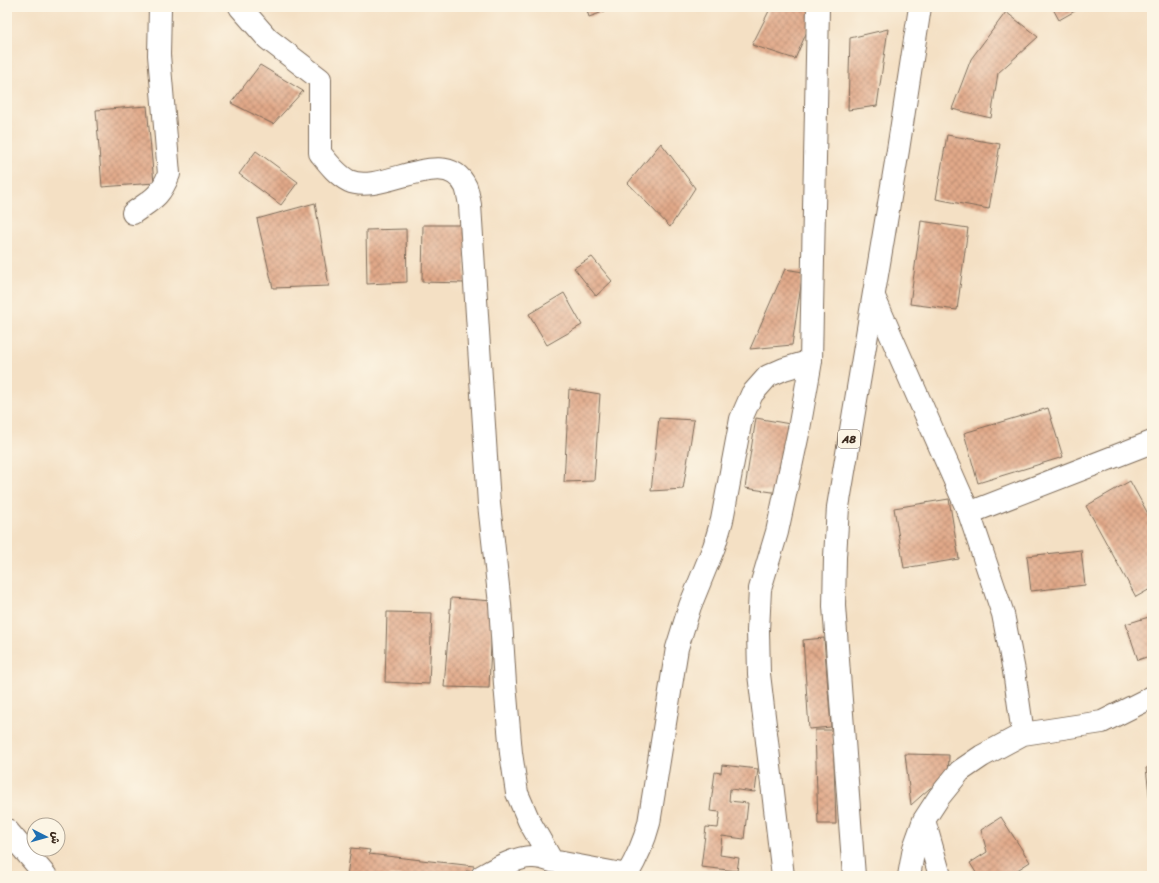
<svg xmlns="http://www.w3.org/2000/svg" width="1159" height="883" font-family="Sriracha,'Playpen Sans Arabic',sans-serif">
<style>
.building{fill:url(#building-cross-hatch)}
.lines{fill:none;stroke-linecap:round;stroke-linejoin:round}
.minor-casing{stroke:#7c6a58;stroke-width:24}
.highway-casing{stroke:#7c6a58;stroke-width:24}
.minor{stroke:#fff;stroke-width:22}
.highway{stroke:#fff;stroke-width:22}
.labels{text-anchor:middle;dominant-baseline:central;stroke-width:3.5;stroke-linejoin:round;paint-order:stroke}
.shield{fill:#fcf5e5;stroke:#75675a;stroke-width:1}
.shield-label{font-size:11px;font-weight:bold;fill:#3b2a1e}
</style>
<defs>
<pattern id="building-cross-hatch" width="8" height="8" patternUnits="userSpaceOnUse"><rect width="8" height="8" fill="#e1a989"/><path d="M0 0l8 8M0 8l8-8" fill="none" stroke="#b88a6f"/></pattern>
</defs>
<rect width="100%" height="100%" fill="#fcf5e5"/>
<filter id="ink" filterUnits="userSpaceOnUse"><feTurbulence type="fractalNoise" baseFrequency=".025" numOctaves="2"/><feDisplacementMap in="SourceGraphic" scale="8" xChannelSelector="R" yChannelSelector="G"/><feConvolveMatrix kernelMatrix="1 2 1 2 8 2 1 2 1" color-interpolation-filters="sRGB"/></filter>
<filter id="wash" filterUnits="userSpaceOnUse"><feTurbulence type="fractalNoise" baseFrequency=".012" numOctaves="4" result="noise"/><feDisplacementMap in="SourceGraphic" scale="16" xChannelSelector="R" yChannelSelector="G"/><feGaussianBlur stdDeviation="0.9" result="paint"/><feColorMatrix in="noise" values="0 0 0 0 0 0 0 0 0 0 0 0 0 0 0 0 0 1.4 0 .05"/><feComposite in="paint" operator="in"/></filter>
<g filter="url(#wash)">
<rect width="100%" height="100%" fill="#f4e0c4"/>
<g id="blocks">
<!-- building -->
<path class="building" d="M586,7h31l-28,10z
M771,7h35l9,6 -20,46 -43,-14z
M1052,7h30l-23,13z
M1006,12l32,25 -40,36 -7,45 -39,-9 19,-50z
M888,29l-11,77 -29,4 2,-72z
M260,65l43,26 -30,33 -42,-21z
M147,106l7,77 -52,4 -6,-77z
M947,135l53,9 -11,65 -53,-10z
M661,143l34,45 -25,39 -42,-44z
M256,151l42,31 -17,23 -42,-31z
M315,203l14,83 -56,2 -16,-69z
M921,221l47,7 -11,82 -47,-6z
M423,225h42v58l-43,-1z
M406,229l1,53 -40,2 -1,-54z
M592,257l20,24 -16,15 -22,-28z
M785,269l18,3 -11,73 -42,4z
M564,293l18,32 -35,20 -18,-31z
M569,389l31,5 -6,87 -30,1z
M1048,408l15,49 -85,26 -14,-50z
M659,418l35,2 -11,69 -32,2z
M756,418l34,6 -11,69 -34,-5z
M1130,481l22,40v67l-16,9 -50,-91z
M949,499l10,60 -55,9 -10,-60z
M1081,550l4,35 -54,6 -4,-35z
M451,598l42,3 -4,87 -45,-1z
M387,612l45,1 -3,71 -44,-2z
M1152,616v39l-14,5 -12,-36z
M824,638l7,89 -22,2 -6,-89z
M815,730h18l3,94h-18z
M905,754l44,1 -1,26 -18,7 -19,17z
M722,765l36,4 -3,23 -25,-3 -1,12 19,2 -4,36 -22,-3 -2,19 19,3 -2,13 -36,-4 5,-40 12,1 2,-16 -10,-1 5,-39 6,1z
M1152,767v43h-1l-5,-42z
M1001,817l29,45 -22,14h-30l-8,-13 17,-11 -6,-22z
M351,848l19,2 -1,4 105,12v6l-8,-1v5h-119z"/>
</g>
</g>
<g filter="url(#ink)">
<use href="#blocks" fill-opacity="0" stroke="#7c6a58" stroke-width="1"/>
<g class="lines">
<!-- minor casing -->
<g class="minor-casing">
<path id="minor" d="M240,7l28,32 52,40v74c8,10 17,22 29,28 33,15 97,-38 117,6 2,6 3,13 4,18l19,299 11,100 5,80 6,69 6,40 12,28 23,40 75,14c10,-17 17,-33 22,-52l28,-175 13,-42 24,-59 8,-27 19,-101 11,-25 16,-18 16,-7 27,-8
M133,213c20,-14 27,-16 36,-39l-10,-119 1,-48
M874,297l95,216 34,101 11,57 9,63
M969,513l183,-71
M924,820l16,56
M7,830l39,46
M482,876c12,-7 37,-20 51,-19 6,0 13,2 19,4
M783,876l-24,-202 -1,-43 2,-42 17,-57 22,-103 12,-68 7,-354
M909,876l5,-28 10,-28 15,-23 21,-26 22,-15 41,-22 79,-12 50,-25"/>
</g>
<!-- highway casing -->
<g class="highway-casing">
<path id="highway" d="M854,876l-20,-270 1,-49 3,-50 60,-357 22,-143"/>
</g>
<!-- minor -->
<use href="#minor" class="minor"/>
<!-- highway -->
<use href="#highway" class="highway"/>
</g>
</g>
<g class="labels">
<!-- shield labels -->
<rect class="shield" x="838" y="430" width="22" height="18" rx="3"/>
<g class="shield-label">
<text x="849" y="439">A8</text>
</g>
</g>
<!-- margin -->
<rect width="1159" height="883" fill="none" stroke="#fcf5e5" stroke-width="24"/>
<!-- north arrow -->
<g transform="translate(46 837) rotate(96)"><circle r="19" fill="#fcf5e5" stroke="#afa495"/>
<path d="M0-3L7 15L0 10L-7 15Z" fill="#1f6fb2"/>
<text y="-6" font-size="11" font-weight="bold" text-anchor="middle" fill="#3b2a1e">ش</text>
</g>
</svg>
